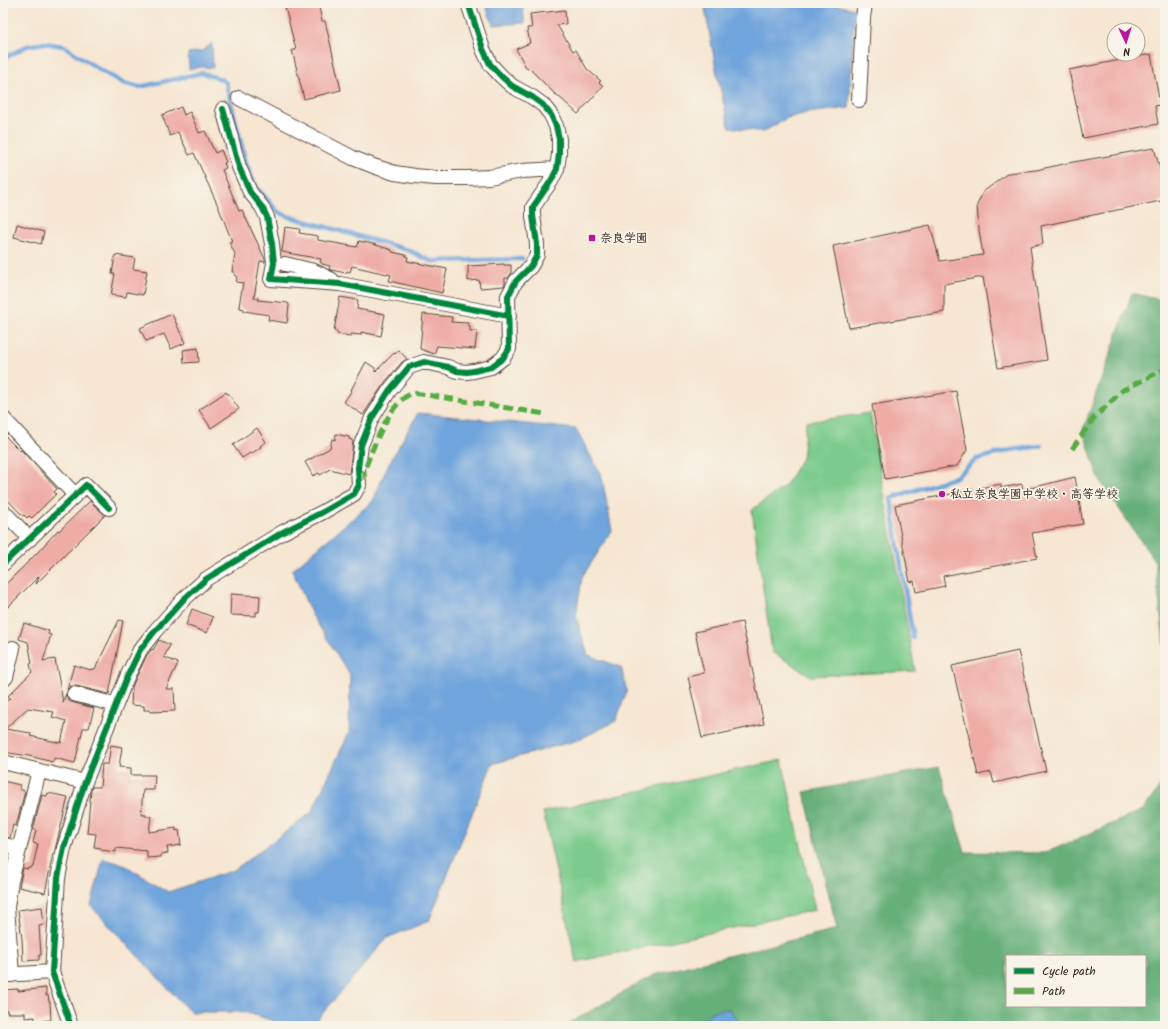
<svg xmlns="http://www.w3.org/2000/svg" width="1168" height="1029" font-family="Kalam,'Klee One',sans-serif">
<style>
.green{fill:#7ccb8c;stroke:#5c7a55}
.forest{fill:#65af78;stroke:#506c4b;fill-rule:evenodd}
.water{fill:#70a4dc;stroke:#56677d}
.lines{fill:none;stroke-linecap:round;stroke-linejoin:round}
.stream{stroke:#70a4dc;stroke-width:4.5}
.building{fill:#eeaca5;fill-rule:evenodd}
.street-casing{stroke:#574639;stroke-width:16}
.street{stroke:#fff;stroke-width:14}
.quiet{stroke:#55ab43;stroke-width:5;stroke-dasharray:10 5;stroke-linecap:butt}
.cycleway-casing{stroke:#f7f3e8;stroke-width:8}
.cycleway{stroke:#00873e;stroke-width:6}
.poi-dot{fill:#b5179e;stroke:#f7f3e8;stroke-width:1.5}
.labels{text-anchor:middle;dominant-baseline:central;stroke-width:3.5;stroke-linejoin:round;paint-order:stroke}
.poi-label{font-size:12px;font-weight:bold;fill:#3b2a1e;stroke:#f7f3e8;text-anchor:start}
</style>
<rect width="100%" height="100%" fill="#f7f3e8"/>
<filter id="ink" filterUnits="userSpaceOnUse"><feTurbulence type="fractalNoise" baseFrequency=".025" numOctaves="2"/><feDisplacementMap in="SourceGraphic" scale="8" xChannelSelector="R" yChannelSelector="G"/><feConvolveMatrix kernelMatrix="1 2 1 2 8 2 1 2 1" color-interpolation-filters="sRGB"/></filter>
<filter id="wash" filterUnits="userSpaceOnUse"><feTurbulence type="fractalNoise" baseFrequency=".012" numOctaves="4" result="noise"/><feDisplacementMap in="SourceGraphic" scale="16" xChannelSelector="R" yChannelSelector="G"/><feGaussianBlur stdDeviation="0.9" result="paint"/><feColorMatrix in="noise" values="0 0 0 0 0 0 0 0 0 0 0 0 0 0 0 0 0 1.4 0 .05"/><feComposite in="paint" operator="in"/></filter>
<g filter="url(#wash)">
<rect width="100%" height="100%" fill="#f6e6d2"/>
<!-- green -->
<path class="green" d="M870,413l45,258 -104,5 -39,-24 -20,-142 34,-25 16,-27 4,-36z
M782,760l33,150 -239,52 -33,-150z"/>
<!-- forest -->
<path class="forest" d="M1132,293l33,8v354l-10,-93 -56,-83 -16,-49z
M939,767l26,85 80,1 98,-43 22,-30v246h-601l90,-51 45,-12 138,-34 -33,-137zM1007,956h138v50h-138z"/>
<!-- water -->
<path class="water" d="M485,3h37l3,20 -32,2z
M704,3h124l27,6 -6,99 -42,5 -20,5 -24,14 -34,-5 -13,-58z
M212,43l1,25 -12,-1 -12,2 -1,-16 15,-2z
M418,413l158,16 26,48 10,54 -30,46 -6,40 12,38 33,12 6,24 -11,30 -38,19 -86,24 -63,157 -42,17 -75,88h-23l-44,-14h-55l-99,-106 12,-47 20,5 45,28 66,-22 77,-57 38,-80 1,-58 -38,-60 -20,-45 81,-69 15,-36z
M729,1009l13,17h-45l1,-2 15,-13z"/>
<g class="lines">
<!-- stream -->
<path class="stream" d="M3,59l24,-13 17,-3 20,3 36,24 23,13 16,4 63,-14 19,6 5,4 20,80 10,23 21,25 10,5 121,34 23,11 91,-2
M913,638l-16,-97 -6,-43 65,-21 21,-18 34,-9 30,-4"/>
</g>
<g id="blocks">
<!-- building -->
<path class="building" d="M284,3h34l4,18h3l16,69 -37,9 -12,-49h4z
M565,10l1,14 -9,1 16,26 3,-1 11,19 14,12 -2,1 4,4 -25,28 -22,-20v1l-27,-27 -2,1 -11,-20 14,-6 -3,-15h5l-2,-14z
M1151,54l9,51 -5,1 3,18 -75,14 -14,-68z
M181,107l3,8 6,-3 9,21 6,-2 10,22 6,-3 5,12 -2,1 2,5 -4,2 17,41 3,-1 23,49v3l-5,-1 -6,37h4v2l30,3 1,2 -2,18 -19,-3 1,-5 -25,-4v-2l-4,-1v-2h-1l4,-23 -7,-1 1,-4 -1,-1v-2h-2l1,-3h-3l3,-18 -6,-12 3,-1 -14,-35 -24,-53 -5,2 -11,-23 -8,4 -8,-21z
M1154,148l11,38v14l-124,26 2,18 -13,3 17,113 -49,8 -15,-91 -39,7v28l-95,16 -16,-82 97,-21 10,36 43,-6 -4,-25 -2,-25 6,-13 25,-19 28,-3 32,-7z
M17,224l27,8 -3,12 -27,-7z
M285,227l15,2 -1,4 19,3v4l39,7 2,-6 14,3 19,6v2l14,3v1l2,1 -1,4 40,8 -5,24 -53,-12 2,-6 -39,-9 -2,6 -3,-1 -1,2 -15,-3 -2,-1 1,-3 -8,-2v-1l-2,-1 1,-3 -39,-7z
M115,255l20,3 -2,11 14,2 -4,24 -16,-3 -1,5 -15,-2 4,-21h-3z
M504,264v1h7v9l-3,4h-3v5l-1,3 -24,2 -1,-8 -11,1v-15z
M340,297l18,3 -1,9 28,5 -4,22 -20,-4v3l-10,-1v2l-14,-2v-3h-3z
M172,314l13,29 -14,6 -7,-15 -18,7 -6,-13z
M423,314l29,3 -1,5 17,1v2l2,1v5h7l-2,18 -38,-3 -3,8 -14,-5z
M198,348l1,14 -15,1 -1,-13z
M399,350l8,9 -5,3 -17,20 -22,33 -19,-13 8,-12h-1l15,-28 9,6v4l19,-19 1,1z
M956,391l11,59 -10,16 -72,13 -13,-74z
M226,392l1,2 1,-1 11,16 -28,19 -12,-18z
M257,428l9,14 -6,4 1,1 -10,7 -1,-1 -8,5 -9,-13z
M3,434l17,17 1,-1 3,3 33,36 -3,3 2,2 -24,24 -3,-2 -2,2 -3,-3 -1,1 -20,-21z
M336,434l13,3v2l3,1v1l1,1 -4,32 -19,-5 -10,6 -1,-2 -6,3 -8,-14 25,-14 2,-9 3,1z
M1075,477l8,47 -51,9 5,25 -94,18 2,10 -29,6 -2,-11 -4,1 -15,-77 106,-21v4l21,-4 1,6z
M90,501l15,14 -69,69 3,-8 -36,36v-25l34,-34 21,-23 1,1z
M231,594l29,2 -1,16h-3v4l-26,-1z
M192,609l21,8 -6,16 -21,-8z
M119,620l4,1 -14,73 -33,-8h-5l-4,4 7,-25 17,5v-1h4z
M742,622l22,102 -62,14 -14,-61 16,-4 -9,-41z
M24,623l25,8 -1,3 3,1 -8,26 12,-2 8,43 3,-8 2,6 3,2 23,6 -5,20h-6l-8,35 -21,-5 -1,4 -24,-6 -26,-4v-48l7,-6 -2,-2 24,-24 -2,-8 2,-1 -4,-21 -9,-3zM28,708l26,4 -2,5 14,4 -5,22 -31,-7 1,-3 -26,-4z
M159,640l11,5 -6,12 14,6 -12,26h8l1,22 -25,1v-2h-6v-4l-13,-1 1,-18 3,-7 12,-25 5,-6 1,1z
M1018,651l28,120 -52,12 -3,-11 -13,3 -26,-109z
M111,745l11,2 -3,20 12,1v7h24l-1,15h-11l-2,24h5v2h5l-2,16 27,-4v3l3,-1 2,15 -14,2 1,6 -7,1v3l-14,1v-7l-31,-3v4l-15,-2v-2l-7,-1 2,-13 -9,-1 4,-43 1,-3h8l2,-23h6z
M3,781l17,4 -1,4 6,2 -9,35 -3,-1 -3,13 -7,-1z
M48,793l20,4 -14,57h-1l-8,39 -26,-6 4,-19 5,1v-1h3l1,-2h1l5,-22 -5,-1 3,-13h-3l9,-35 5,1z
M42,907l2,18 -5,1 2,29h-2v5l-16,1 -1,-22 -4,-29z
M46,988v8l2,-1 1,7h1l1,18 -16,2v-5l-10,1v-5h-18v-3h-4v-20l15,-1v2z"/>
</g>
</g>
<g filter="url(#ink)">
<use href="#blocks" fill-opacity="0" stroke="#574639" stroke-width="1"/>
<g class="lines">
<!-- street casing -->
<g class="street-casing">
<path id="street" d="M239,98l114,60 23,9 19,6 20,3 21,2h31l22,-1 33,-6 35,-2
M859,100l4,-82 2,-15
M223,109l16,58 11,25 12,15 5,10 5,27 2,19 -3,16 69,5 169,32
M285,264l29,7 18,9
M3,418l72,77
M3,511l27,28
M3,564l83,-79 23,23
M3,680l3,-3 7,-29
M74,694l42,11
M3,762l82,20
M3,845l16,3
M3,975l49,-3
M12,975l-5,-68 4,-26 28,-110
M71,1026l-19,-54 6,-94 6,-30 21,-66 42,-105 13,-27 15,-19 28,-31 23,-21 77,-47 40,-20 31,-18 5,-9 -1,-17 3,-23 11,-27 17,-27 20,-24 15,-5 24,5 9,4 10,1 7,-1 17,-4 12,-9 6,-9 -1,-53 8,-15 15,-15 6,-11v-11l-4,-28v-9l18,-26 6,-12 2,-15v-15l-3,-13 -5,-11 -8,-10 -11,-8 -20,-11 -11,-10 -11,-12 -7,-15 -15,-46"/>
</g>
<!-- street -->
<use href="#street" class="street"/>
<!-- quiet -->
<path class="quiet" d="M1072,449l21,-30 30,-29 42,-21
M361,480c8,-22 27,-78 50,-86 3,-1 7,0 10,0l124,20"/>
<!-- cycleway casing -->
<g class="cycleway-casing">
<path id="cycleway" d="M223,109l16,58 11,25 12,15 5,10 5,27 2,19 -3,16 69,5 169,32
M3,564l83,-79 23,23
M71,1026l-19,-54 6,-94 6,-30 21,-66 42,-105 13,-27 15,-19 28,-31 23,-21 77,-47 40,-20 31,-18 5,-9 -1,-17 3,-23 11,-27 17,-27 20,-24 15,-5 24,5 9,4 10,1 7,-1 17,-4 12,-9 6,-9 -1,-53 8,-15 15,-15 6,-11v-11l-4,-28v-9l18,-26 6,-12 2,-15v-15l-3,-13 -5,-11 -8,-10 -11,-8 -20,-11 -11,-10 -11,-12 -7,-15 -15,-46"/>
</g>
<!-- cycleway -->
<use href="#cycleway" class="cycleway"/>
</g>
</g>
<!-- markers -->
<g class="poi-dot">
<rect x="588" y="234" width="8" height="8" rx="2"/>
<circle cx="942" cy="494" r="4"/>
</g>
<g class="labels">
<!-- poi labels -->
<g class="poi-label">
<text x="600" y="238">奈良学園</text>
<text x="950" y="494">私立奈良学園中学校・高等学校</text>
</g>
</g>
<!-- margin -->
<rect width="1168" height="1029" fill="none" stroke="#f7f3e8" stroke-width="16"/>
<!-- legend -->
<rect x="1006" y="955" width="140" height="52" fill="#f7f3e8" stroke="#aca397"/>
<rect x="1014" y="968" width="20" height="6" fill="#00873e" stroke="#aca397"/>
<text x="1042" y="975" font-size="12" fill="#3b2a1e">Cycle path</text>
<rect x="1014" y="988" width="20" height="6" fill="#55ab43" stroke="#aca397"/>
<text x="1042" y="995" font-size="12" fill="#3b2a1e">Path</text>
<!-- north arrow -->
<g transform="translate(1126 42) rotate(176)"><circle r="19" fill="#f7f3e8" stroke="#aca397"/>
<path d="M0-3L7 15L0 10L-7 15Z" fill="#b5179e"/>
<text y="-6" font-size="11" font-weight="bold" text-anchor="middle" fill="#3b2a1e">N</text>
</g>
</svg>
